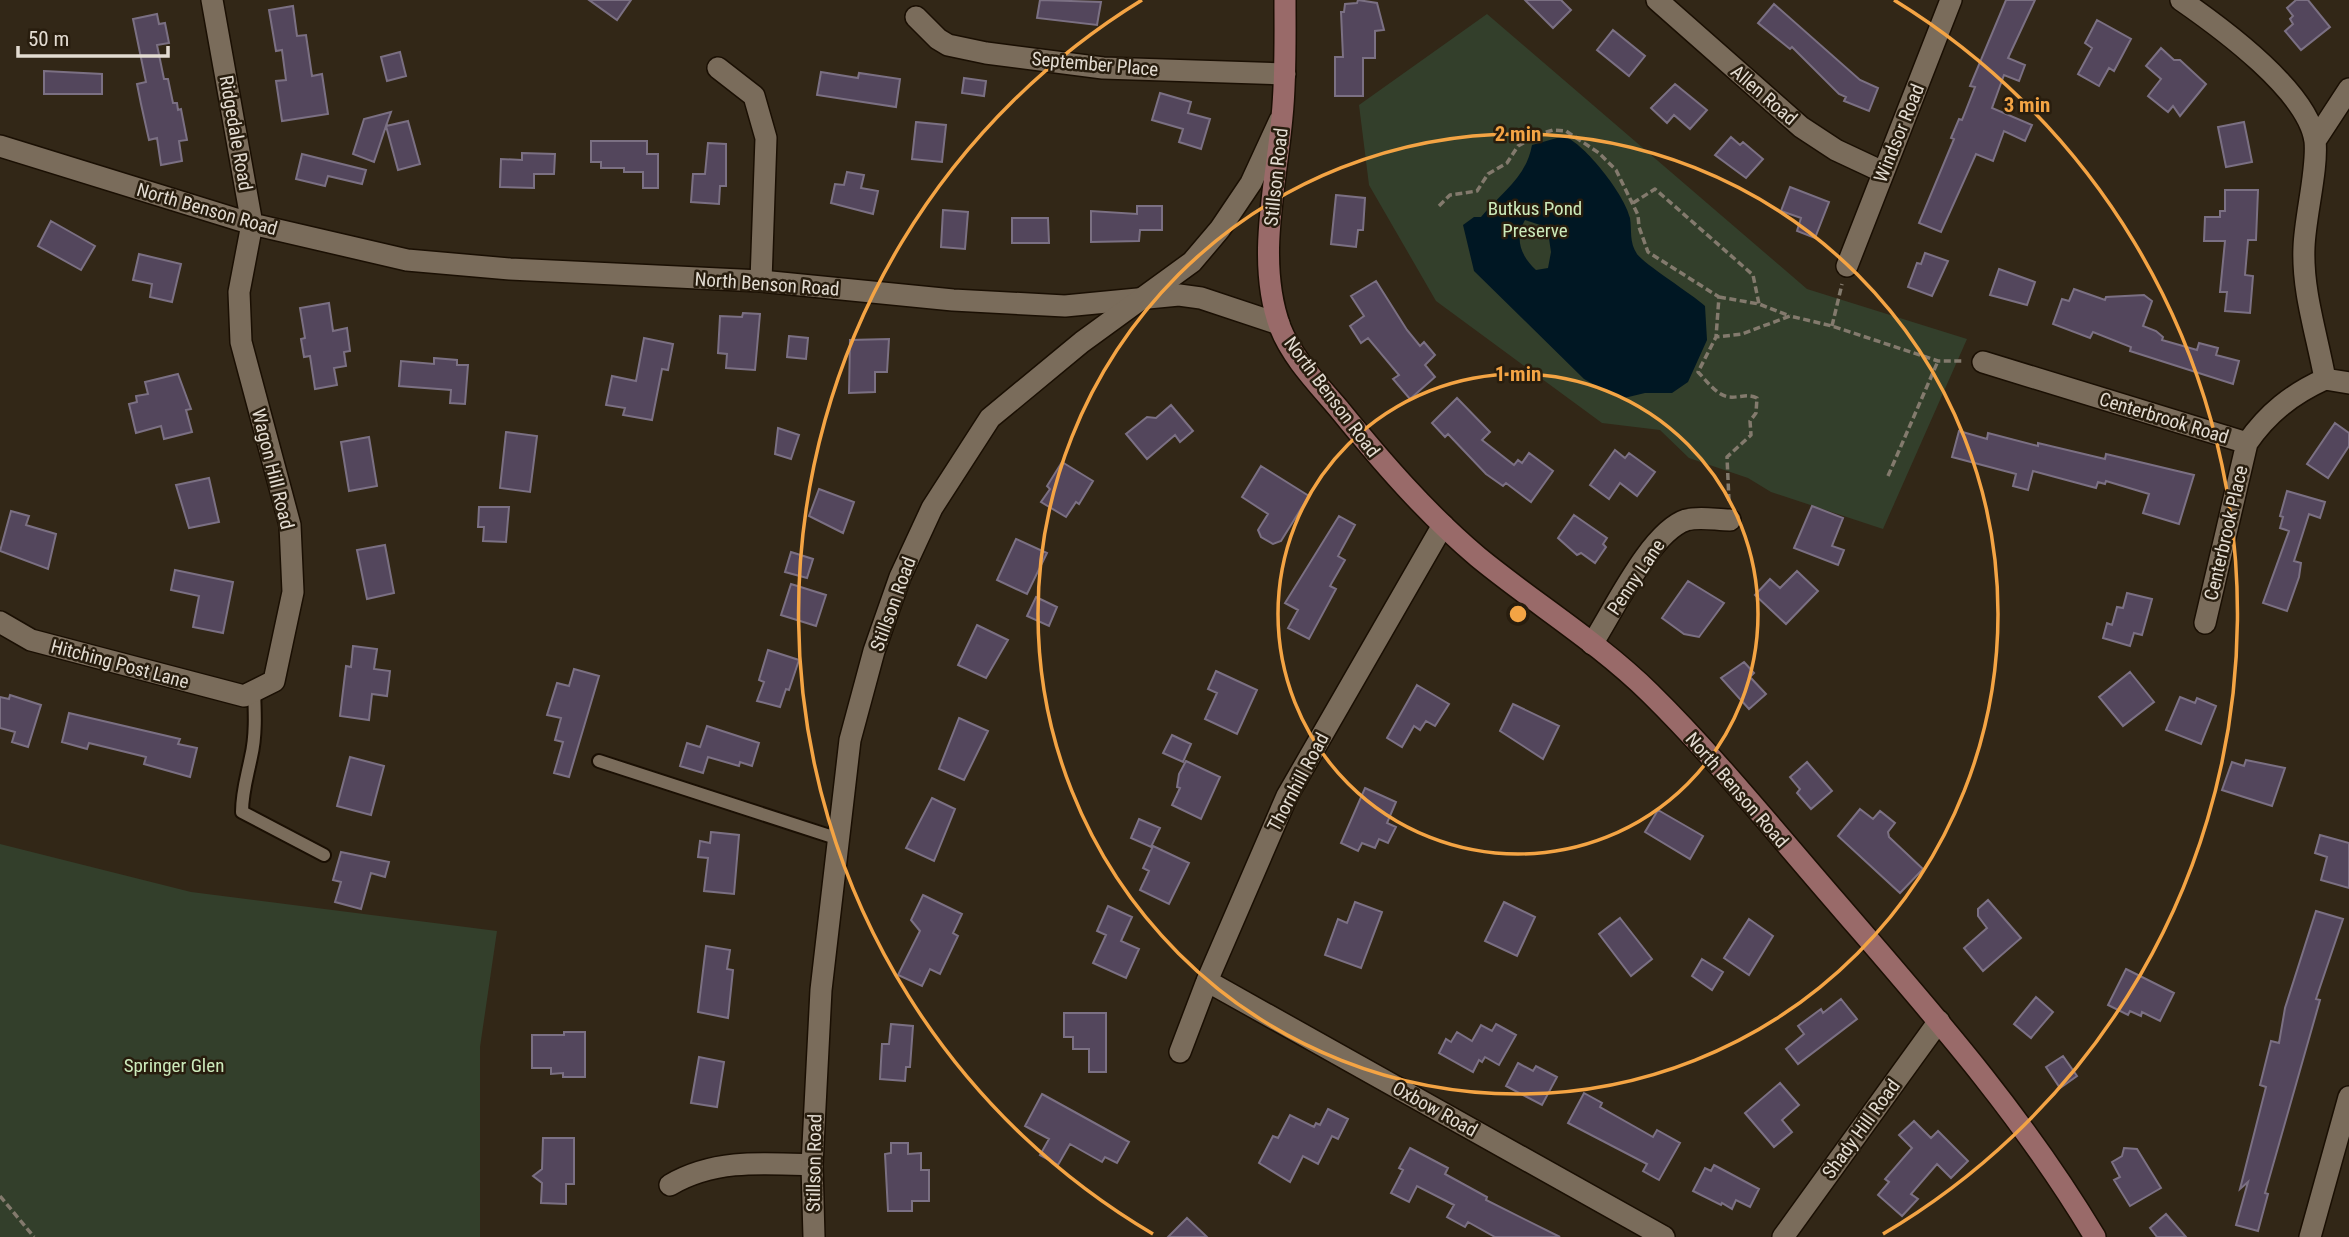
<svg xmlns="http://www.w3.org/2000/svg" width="2349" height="1237" font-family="'Roboto Condensed',sans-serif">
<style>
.green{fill:#333f2b}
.water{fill:#001723;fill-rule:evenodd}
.building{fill:#53465c;stroke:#7b7083;stroke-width:2}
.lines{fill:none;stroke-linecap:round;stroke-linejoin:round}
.service-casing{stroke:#1a0f03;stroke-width:16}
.minor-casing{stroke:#1a0f03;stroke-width:24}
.tertiary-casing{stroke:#1a0f03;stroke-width:24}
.secondary-casing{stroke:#1a0f03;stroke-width:24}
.path{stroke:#837a6d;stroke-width:3.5;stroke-dasharray:7 3.5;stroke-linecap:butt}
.service{stroke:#7a6c5b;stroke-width:12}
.minor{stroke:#7a6c5b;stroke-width:21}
.tertiary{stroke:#7a6c5b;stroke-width:21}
.secondary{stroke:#996a69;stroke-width:21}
.ring{fill:none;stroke:#f4a444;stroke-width:3.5}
.labels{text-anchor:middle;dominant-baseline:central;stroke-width:5;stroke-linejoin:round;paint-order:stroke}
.street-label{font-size:19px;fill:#e3dcd2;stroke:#281d0e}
.park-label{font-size:19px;fill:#cceabb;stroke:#281d0e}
.centre{fill:#f4a444;stroke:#281d0e;stroke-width:3.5}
.ring-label{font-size:21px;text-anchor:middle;font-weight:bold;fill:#f4a444;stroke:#281d0e;stroke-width:5;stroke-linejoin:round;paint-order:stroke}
</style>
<rect width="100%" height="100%" fill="#322717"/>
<!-- green -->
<path class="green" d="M1487,14l320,275 160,50 -84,190 -112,-37 -23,-14 -59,-20 -29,-28 -58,-7 -166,-122 -67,-116 -10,-80z
M0,844l191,48 306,39 -17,116v190h-480z"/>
<!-- water -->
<path class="water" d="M1564,136c21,8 61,59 66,82 2,13 -1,24 7,36 7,10 55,40 68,52l2,34 -19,42 -16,11h-27l-25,6 -36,-20 -110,-108 -11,-46 11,-8h7c21,-25 45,-39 51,-72zM1525,220l15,5 8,7 3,20 -3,16 -12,2c-15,-14 -22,-31 -11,-50z"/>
<!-- building -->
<path class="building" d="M589,0h42l-14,20z
M1040,0l61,2 -4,23 -60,-7z
M1358,0l19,3 7,27 -9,1v27h-12v38h-28v-39h8l-2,-45h3l1,-8 12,-1z
M1525,0h36l10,10 -18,18z
M2006,0h29l-27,58 17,7 -6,16 -15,-6 -12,33 40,17 -7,16 -21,-10 -11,30 -17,-7 -35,78 -22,-9 35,-84 -3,-1 8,-19 3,1 13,-33 -5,-1z
M2296,0h12l22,27 -29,23 -16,-19 8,-7 -3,-5 3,-3 -6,-8z
M1774,4l86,76 18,8 -9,23 -25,-10 2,-4 -7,-3 -47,-47 -2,2 -32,-26z
M293,6l4,30 9,-1 6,41 10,-2 6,40 -46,7 -6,-40 10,-1 -4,-30 -6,1 -7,-41z
M157,14l2,10 6,-1 4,20 -12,2 7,34h4l5,24h4l1,7 3,-1 6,31 -8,1 3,20 -21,4 -4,-27 -8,2 -8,-36 -4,-20 9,-2 -13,-63z
M2097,20l34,19 -17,32 -5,-3 -10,18 -21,-12 14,-26 -7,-5z
M1613,30l32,26 -16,20 -32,-26z
M2161,48l13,12h6l26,24 -26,32 -7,-10 -5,6 -20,-16 13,-17 -15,-13z
M400,52l6,24 -19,5 -6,-24z
M44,71l58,3v20h-58z
M821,72l37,6 1,-5 41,6 -4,28 -79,-12z
M964,78l22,3 -2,15 -22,-3z
M1675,84l32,26 -17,19 -16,-14 -7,8 -16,-15z
M1160,93l31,9 -3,11 22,6 -9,30 -22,-7 4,-13 -31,-9z
M391,112l-5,14 22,-5 12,43 -22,6 -12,-44 -12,36 -21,-8 11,-35z
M916,122l30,3 -4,37 -30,-3z
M2244,122l8,40 -26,5 -8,-40z
M1731,137l9,8 3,-3 20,17 -17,19 -31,-23z
M591,141h56v13h11v34h-15v-16h-19v-4h-23v-6h-10z
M708,143l18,1v42h-6l-1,18 -28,-2 2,-28h12z
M522,153l33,1 -1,20h-20v14l-34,-1 1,-28 21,1z
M302,154l64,16 -4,14 -34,-8 -3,10 -29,-7z
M847,172l17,3 -3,13 17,3 -5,23 -42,-11 4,-19 9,1z
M1790,187l39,15 -14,36 -18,-7 4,-13 -20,-7z
M2225,190h33l-2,50h-8l-3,35 8,1 -3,37 -25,-2 2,-19h-7l5,-51h-21l1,-24h15v-6h5z
M1336,195l29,3 -2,32h-5l-2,17 -25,-3z
M1137,206h25v24h-22l-1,11 -48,1v-31l46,3z
M943,210l25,2 -3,37 -24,-2z
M1012,218h36l1,25h-37z
M51,221l44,25 -14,24 -43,-24z
M1925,253l23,8 -16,35 -24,-9 9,-24 4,1z
M139,254l42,10 -9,38 -22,-5 2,-13 -19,-4z
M1999,269l36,13 -8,23 -37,-10z
M1376,281l31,49 13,16 4,-4 11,13 -10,10 10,12 -25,22 -17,-20 6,-4 -31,-37 -7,5 -11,-17 14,-10 -13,-20z
M2074,289l31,11 1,-3 38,-2 8,6 -9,25 13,5 7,6 -1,3 35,10 2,-7 19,5 -2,7 23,6 -6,23 -103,-33 1,-4 -38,-15 -3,6 -37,-14 9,-25 7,2z
M329,303l4,28 14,-3 3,23 -6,1 2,14 -12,2 3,17 -22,4 -5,-33 -6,1 -3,-18 4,-1 -5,-30z
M743,313l17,1 -5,56 -29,-2 1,-14 -9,-1 2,-37 22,1z
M789,336l19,2 -2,21 -19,-2z
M644,338l29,6 -5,26 -6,-1 -10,51 -29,-5 2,-7 -19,-3 6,-29 24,5z
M889,339l-2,33h-12v20l-26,1 1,-53z
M434,358l23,2v5h11l-3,39 -15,-1 1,-13 -52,-4 2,-25 33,3z
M178,374l13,35 -5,1 6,22 -28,7 -3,-13 -25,7 -7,-29 8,-2 -1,-6 12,-2 -3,-12z
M1457,398l33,34 -8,8 32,25 4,-5 4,3 7,-10 24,18 -22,31 -25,-19 -3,3 -17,-12 -38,-40 -3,3 -13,-14z
M1171,405l22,26 -13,11 -5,-7 -28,24 -21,-25 21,-17 9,1z
M2335,423l14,10v13l-21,32 -21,-14z
M778,428l21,7 -8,24 -16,-5z
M1959,431l28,8 1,-6 50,13v-3l67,16 1,-5 88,21 -15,49 -36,-11 6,-19 -43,-13 -1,3 -7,-2 -2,6 -63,-17 -5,19 -15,-4 3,-12 -64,-17z
M506,432l31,4 -7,56 -30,-4z
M369,437l8,49 -28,5 -8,-49z
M1615,450l10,8 4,-5 26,19 -18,24 -17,-13 -11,16 -19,-14z
M1062,462l31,19 -14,23 -3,-2 -10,15 -25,-15 9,-13 -3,-3z
M1261,466l48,30 -28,45 -8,3 -12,-7 -3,-7 10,-16 -26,-17z
M209,478l10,44 -30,6 -13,-43z
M819,489l35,13 -11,31 -34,-17z
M2287,491l38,11 -5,16 -11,-4 -15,47 7,2 -2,14 -12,34 -24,-8 26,-72 -9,-3 3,-11 -3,-1z
M1812,506l31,12 -11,28 12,4 -6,15 -44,-17z
M479,507h30l-3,35 -23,-1 1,-14h-6z
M11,511l18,5 -3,9 30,9 -8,35 -48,-18z
M1574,515l33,23 -4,6 3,3 -11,16 -14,-10 -4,2 -19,-17z
M1339,516l16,9 -17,31 7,4 -15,26 6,3 -27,50 -21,-11 10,-18 -13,-7z
M1016,539l31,14 -20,41 -30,-14z
M385,545l9,48 -27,6 -10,-49z
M791,552l22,7 -6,19 -22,-6z
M175,570l58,12 -10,51 -30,-6 6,-31 -28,-6z
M1797,571l21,20 -32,33 -31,-29 15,-16 10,9z
M1688,581l36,22 -25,34 -15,-3 -22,-16z
M791,584l35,11 -10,31 -35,-11z
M2127,593l25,6 -10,36 -8,-2 -4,13 -27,-8 4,-15 5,2 5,-18 6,1z
M1036,597l21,10 -8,19 -22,-10z
M977,625l31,15 -22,38 -28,-13z
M353,646l24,3 -3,20 16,2 -3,25 -15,-2 -3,26 -29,-4 6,-50 5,1z
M768,650l31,10 -10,30 -3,-1 -6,18 -23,-6 7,-19 -5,-2z
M1744,662l10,11 -4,4 16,17 -17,15 -28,-31z
M574,669l25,7 -30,101 -15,-4 9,-31 -8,-2 6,-22 -14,-3 10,-32 12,3z
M1216,671l41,19 -20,44 -32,-15 12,-26 -9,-4z
M2130,672l24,30 -31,24 -24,-29z
M1417,685l32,19 -14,22 -9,-5 -6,9 -6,-4 -12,21 -15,-9z
M10,695l31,10 -13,42 -16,-5 3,-10 -15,-4v-31l9,2z
M2180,697l15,6 2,-5 19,8 -15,38 -35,-14z
M1513,704l46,22 -16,33 -43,-28z
M69,713l111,26 -2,5 19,4 -7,29 -46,-13 2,-7 -57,-14 -2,6 -25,-7z
M959,718l29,13 -24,49 -25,-11z
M707,726l52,17 -7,23 -12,-4 -1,4 -31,-9 -5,16 -23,-7 7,-23 13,4z
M1172,735l19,9 -8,18 -20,-9z
M350,757l34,9 -13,49 -34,-9z
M2246,760l39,8 -13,38 -50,-16 10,-28 12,4z
M1186,761l34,16 -19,42 -29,-14 8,-17 -3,-1 2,-13z
M1807,762l25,29 -21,18 -14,-16 3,-4 -10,-12z
M1365,788l31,14 -9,21 9,4 -8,16 -9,-4 -4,9 -13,-5 -4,8 -17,-8z
M932,798l23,11 -21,52 -28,-13z
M1860,809l13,10 7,-8 15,12 -7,9 1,5 34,32 -23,24 -62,-57z
M1658,810l45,26 -13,23 -45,-27z
M1139,819l21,9 -9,19 -20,-9z
M711,832l28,3 -5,59 -30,-3 4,-33 -10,-1 2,-16 10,2z
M2320,835l29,8v45l-28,-8 6,-23 -12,-4z
M1153,846l36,17 -20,41 -29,-14 9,-19 -6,-3z
M341,852l48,10 -4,15 -14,-4 -10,36 -26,-7 6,-20 -8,-2z
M923,895l39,19 -9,19 5,3 -18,38 -10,-5 -8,17 -24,-11 22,-44 -9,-11z
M1988,900l33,38 -38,33 -19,-23 23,-20 -9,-12v-7z
M1355,902l27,10 -21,56 -36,-13 13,-36 9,4z
M1504,902l31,15 -18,39 -32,-15z
M1108,906l24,11 -11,24 18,8 -13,29 -33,-15 13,-28 -9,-4z
M2316,911l27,8 -27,80 4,1 -55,193 3,1 -10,37 -22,-6 12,-43 -8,7 26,-102 -6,-2 11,-44 8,2 6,-35z
M1620,918l32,41 -21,17 -32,-42z
M1749,919l24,17 -24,39 -25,-17z
M706,946l24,4 -3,19 6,1 -5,48 -30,-6z
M1702,959l21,13 -11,18 -20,-14z
M2126,969l48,24 -14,28 -18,-9 -1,4 -11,-5 -2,4 -20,-10z
M2036,997l17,15 -22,26 -17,-14z
M1841,999l16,20 -59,45 -12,-15 18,-15 -6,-8 23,-17 2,4z
M1064,1013h42v59h-17v-23h-16v-12h-9z
M891,1024l22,2 -3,41h-4l-1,14 -25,-2 2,-35h7z
M1496,1024l20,11 -17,30 -14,-8 -3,5 -3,-2 -6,12 -34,-19 7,-14 5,3 6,-10 15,9 9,-16 11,6z
M564,1032h21v45h-22v-4l-12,1v-6h-19v-33h32z
M2063,1056l14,20 -17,12 -14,-21z
M699,1057l25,5 -7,45 -26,-4z
M1518,1063l15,8 3,-5 21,11 -15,28 -36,-19z
M1780,1083l19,22 -17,15 10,12 -18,15 -29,-34z
M1584,1093l18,10 -2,4 53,30 4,-7 23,13 -21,37 -16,-9 4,-7 -79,-41z
M1042,1094l87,48 -12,21 -12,-6 -3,5 -32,-18 -12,21 -18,-10 9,-16 -24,-13z
M1328,1109l20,10 -10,20 -6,-3 -14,28 -15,-8 -13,26 -31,-19 14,-27 5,2 12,-23 24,12 2,-4 4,2z
M1914,1121l17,17 7,-7 30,30 -17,17 -14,-14 -26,30 7,5 -16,17 -24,-21 11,-13 -4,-3 27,-31 -13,-13z
M543,1138h31v46h-8v20l-25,-1 1,-20 -9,-7 9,-7z
M891,1143h17v11l13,-1v17h8v31h-17v10h-24l-3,-57 6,-1z
M1410,1148l38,20 -3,6 42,23 -1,3 74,37h-65l-27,-15 -3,5 -18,-10 7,-12 -37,-19 -8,16 -18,-9 12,-23 -4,-2z
M2124,1148l13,1 24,39 -31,18 -16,-26 6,-3 -8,-15 10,-6z
M1714,1165l45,24 -9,18 -14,-7 -4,9 -10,-6 -1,2 -28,-14 12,-23 6,3z
M2166,1214l20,23h-29l-7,-9z
M1187,1218l20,19h-39z"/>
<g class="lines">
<!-- service casing -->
<g class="service-casing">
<path id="service" d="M254,691c1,22 2,45 -3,66 -4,20 -9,35 -9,55l82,43
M599,761l240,78"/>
</g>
<!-- minor casing -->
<g class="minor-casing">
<path id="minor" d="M1657,0l144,127 35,23 47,22
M2181,0c39,27 127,91 134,141 3,27 -10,76 -11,106 -2,44 13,88 21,132
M916,17l22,22 10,6 38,8 117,15 182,6
M718,68l36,28 12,42 -5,143
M2315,141l34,-52
M0,146l252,78 155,36 103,9 251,12 192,19 112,6 114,-11 22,3 78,26
M1847,266l104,-266
M1983,362l264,81c21,-30 45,-49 78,-64
M2325,379l24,4
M0,622l31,18 213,56 30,-15 19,-89 -3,-67 -49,-183 -2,-50 13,-68 -40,-224
M2205,623l42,-180
M1592,644c21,-32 58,-112 94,-124 14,-4 30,0 44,0
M1207,981l457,256
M1180,1052l27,-71 80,-185 156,-271
M670,1185c44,-26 93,-22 142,-20
M1783,1237l156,-216
M2310,1237l39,-140"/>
</g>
<!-- tertiary casing -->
<g class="tertiary-casing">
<path id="tertiary" d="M814,1237l-2,-72 9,-175 29,-250 24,-89 26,-74 32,-69 58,-90 92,-76 110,-80 28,-33 31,-46 29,-63"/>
</g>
<!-- secondary casing -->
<g class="secondary-casing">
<path id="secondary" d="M1285,0c0,39 1,78 -3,117 -6,68 -26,144 -2,210 12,31 38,57 59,82 43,53 87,104 139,148 56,46 120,85 172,136 66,65 126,140 187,210 94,109 184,210 258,334"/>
</g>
<!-- path -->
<path class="path" d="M1633,203l22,-14 98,86 6,29
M1439,206l11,-11 27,-4 11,-17 19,-11 11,-17 19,-11 16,-5 13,1 33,22 17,17 22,45 1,12 9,25 71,45 -3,40
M1719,297l40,7 31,12
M1832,326l10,-42
M1888,476l50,-115
M1729,501l-2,-44 24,-22 -1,-14 6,-8 1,-15c-10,-5 -17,0 -28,-1 -13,-2 -22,-16 -31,-25l18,-35 26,-3 48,-18 42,10 106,35h25
M0,1196l34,41"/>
<!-- service -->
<use href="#service" class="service"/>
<!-- minor -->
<use href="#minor" class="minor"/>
<!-- tertiary -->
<use href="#tertiary" class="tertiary"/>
<!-- secondary -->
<use href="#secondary" class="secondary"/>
</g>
<!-- distance rings -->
<g class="ring">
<circle cx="1518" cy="614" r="240"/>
<circle cx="1518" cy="614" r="480"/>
<path d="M1153 1234A720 720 0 0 1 1142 0M1894 0A720 720 0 0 1 1883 1234"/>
</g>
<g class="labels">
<!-- street labels -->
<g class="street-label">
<text transform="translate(1095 64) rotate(5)">September Place</text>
<text transform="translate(1764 95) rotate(41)">Allen Road</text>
<text transform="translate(236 133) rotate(80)">Ridgedale Road</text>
<text transform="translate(1899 133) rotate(-68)">Windsor Road</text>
<text transform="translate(1276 177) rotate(-84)">Stillson Road</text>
<text transform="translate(207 209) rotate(16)">North Benson Road</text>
<text transform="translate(767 284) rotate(4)">North Benson Road</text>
<text transform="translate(1332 397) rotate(53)">North Benson Road</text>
<text transform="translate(2164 418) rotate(17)">Centerbrook Road</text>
<text transform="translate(273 469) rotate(76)">Wagon Hill Road</text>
<text transform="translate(2226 533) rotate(-77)">Centerbrook Place</text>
<text transform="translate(1636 577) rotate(-56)">Penny Lane</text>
<text transform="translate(893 604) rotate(-70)">Stillson Road</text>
<text transform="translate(120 664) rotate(15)">Hitching Post Lane</text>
<text transform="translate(1298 782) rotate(-62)">Thornhill Road</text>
<text transform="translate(1737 790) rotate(49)">North Benson Road</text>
<text transform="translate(1435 1109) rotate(29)">Oxbow Road</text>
<text transform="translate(1861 1129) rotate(-54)">Shady Hill Road</text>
<text transform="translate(814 1163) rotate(-89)">Stillson Road</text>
</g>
<!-- park labels -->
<g class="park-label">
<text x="1535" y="208">Butkus Pond<tspan x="1535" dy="22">Preserve</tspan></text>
<text x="174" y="1065">Springer Glen</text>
</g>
</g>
<circle cx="1518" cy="614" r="10" class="centre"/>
<g class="ring-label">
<text x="2027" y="112">3 min</text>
<text x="1518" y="141">2 min</text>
<text x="1518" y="381">1 min</text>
</g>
<!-- scale -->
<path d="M18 46v10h150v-10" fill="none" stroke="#e3dcd2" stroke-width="3.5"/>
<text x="28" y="46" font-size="21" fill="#e3dcd2" stroke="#281d0e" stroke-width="5" paint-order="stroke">50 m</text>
</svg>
